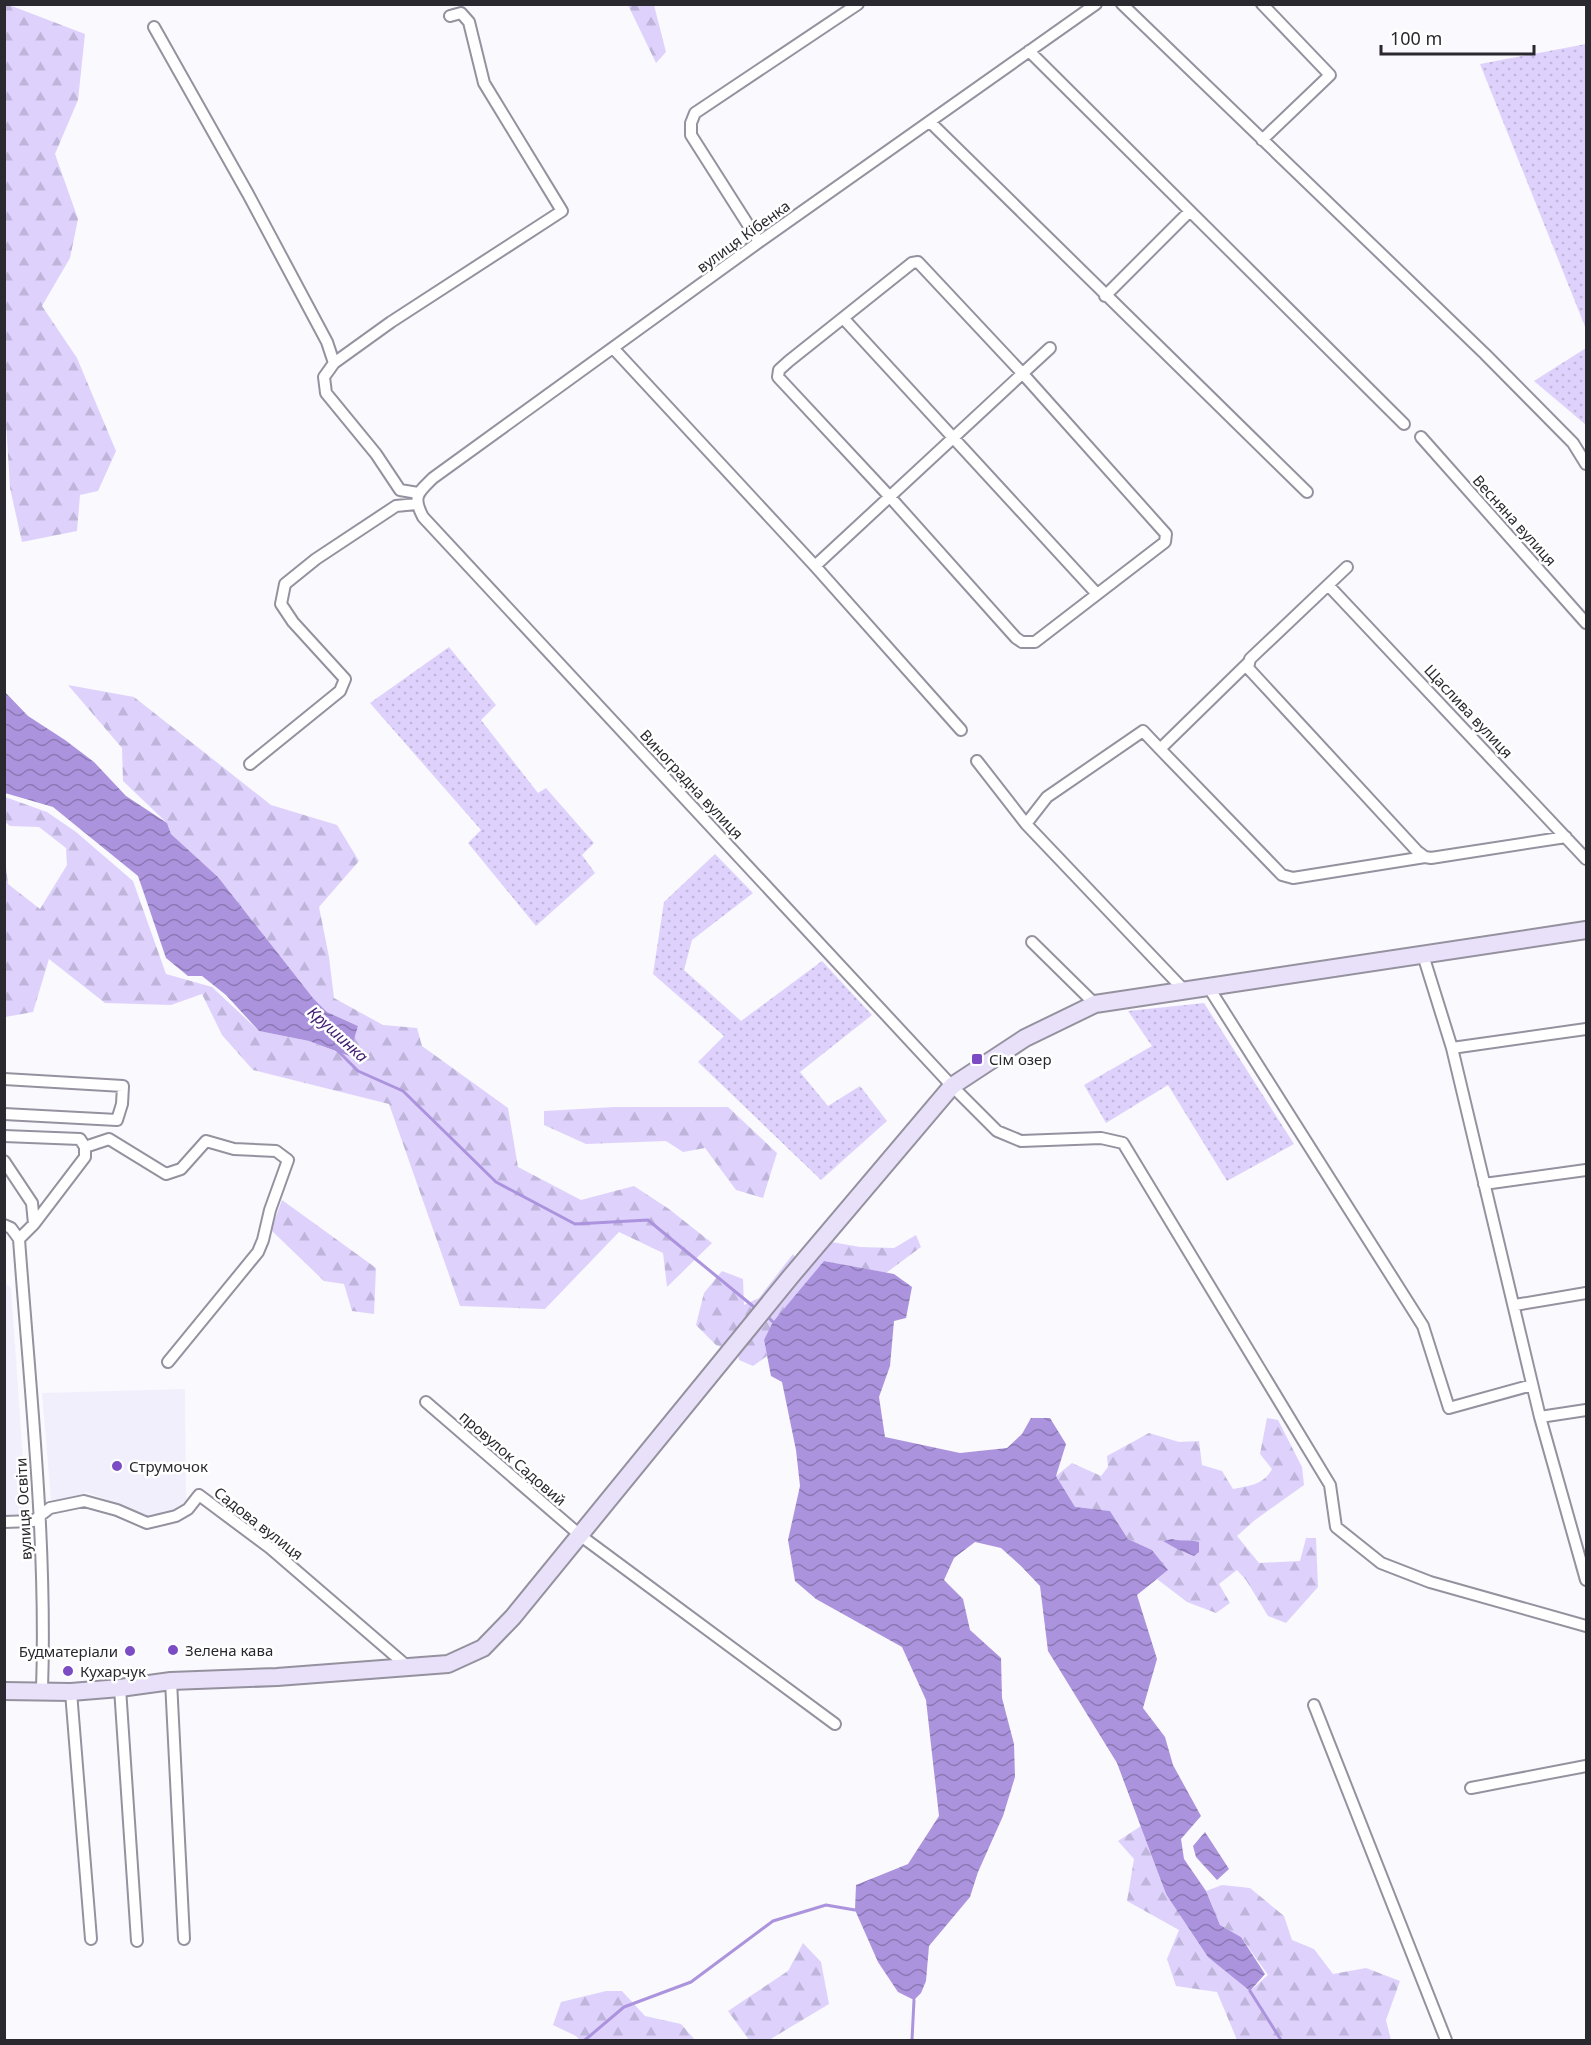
<svg xmlns="http://www.w3.org/2000/svg" width="1591" height="2045" font-family="'Noto Sans',sans-serif">
<style>
.built{fill:#f2effd}
.forest{fill:url(#forest-firs)}
.garden{fill:url(#garden-dots)}
.water{fill:url(#water-waves)}
.lines{fill:none;stroke-linecap:round;stroke-linejoin:round}
.stream{stroke:#ab93dd;stroke-width:3}
.street-casing{stroke:#95919f;stroke-width:14}
.secondary-casing{stroke:#95919f;stroke-width:20}
.street{stroke:#fff;stroke-width:10}
.secondary{stroke:#e9e1f9;stroke-width:16}
.poi-dot{fill:#7b4cc4;stroke:#fff;stroke-width:2}
.labels{text-anchor:middle;dominant-baseline:central;stroke-width:5;stroke-linejoin:round;paint-order:stroke}
.street-label{font-size:15px;fill:#2a292f;stroke:#fff}
.poi-label{font-size:15px;fill:#2a292f;stroke:#fff;text-anchor:start}
.water-label{font-size:16px;font-style:italic;fill:#401a70;stroke:#fff}
</style>
<defs>
<pattern id="forest-firs" width="22" height="20" patternUnits="userSpaceOnUse" patternTransform="scale(1.5)"><rect width="22" height="20" fill="#ded2fd"/><path d="M5 1l3.5 6h-7zM16 11l3.5 6h-7z" fill="#bfb4d9"/></pattern>
<pattern id="garden-dots" width="8" height="8" patternUnits="userSpaceOnUse" patternTransform="scale(1.5)"><rect width="8" height="8" fill="#ded2fd"/><path d="M2 2h.1M6 6h.1" fill="none" stroke="#bfb4d9" stroke-width="1.8" stroke-linecap="round"/></pattern>
<pattern id="water-waves" width="16" height="10" patternUnits="userSpaceOnUse" patternTransform="scale(1.5)"><rect width="16" height="10" fill="#ab93dd"/><path d="M0 5q4-4 8 0t8 0" fill="none" stroke="#8b78b4"/></pattern>
</defs>
<rect width="100%" height="100%" fill="#faf9fd"/>
<!-- built -->
<path class="built" d="M4,1282l7,6 16,229h-22z
M185,1389l1,111 -4,7 -35,12 -28,-12 -8,-6 -26,-9 -1,3 -33,5 -9,-107z"/>
<!-- forest -->
<path class="forest" d="M4,5h5l76,29 -7,66 -23,54 23,65 -8,39 -28,48 35,52 39,93 -18,40 -18,4 -3,36 -55,11 -12,-54 -6,-98z
M628,5h26l12,47 -10,11z
M68,685l66,12 137,108 66,20 22,36 -40,46 10,50 5,41 49,27 34,3 5,18 86,62 10,59 63,33 53,-14 35,23 43,34 -45,44 -4,-34 -44,-21 -74,77 -85,-3 -71,-202 -136,-34 -31,-35 -20,-41 -31,11 -66,-2 -56,-44 -16,53 -28,5 -1,-167 4,34 32,25 27,-44 -1,-17 -27,-21 -29,-1 -5,-4v-25l42,15 29,20 57,49 33,93 46,13 47,44 50,10 39,15 10,-30 -31,-14 -14,-14 -95,-121 -47,-43 -4,-11 -44,-42 -1,-33z
M615,1107h113l49,46 -14,45 -27,-8 -31,-42 -22,4 -17,-11 -80,3 -42,-19v-14z
M282,1200l94,68 -2,46 -22,-3 -8,-27 -20,-3 -53,-51z
M916,1235l5,12 -35,26 -62,-12 -60,79 3,16 -14,10 -14,-6 -1,-7 88,-112 34,6 34,1z
M793,1254l4,6 -70,89 -11,-4 -20,-20 8,-32 18,-22 21,8 1,26 15,-7z
M1267,1418l11,2 24,47 2,18 -49,35 -18,16 22,27 41,-2 6,-23h10l2,49 -32,36 -18,-7 -22,-36 -9,-10 -18,14 11,19 -14,10 -29,-11 -30,-23 11,-9 -16,-20 -24,-11 -18,-28 -35,-3 -19,-32 16,-13 29,13 7,-9 -1,-11 42,-23 30,9 20,-1 3,24 20,6 11,18c15,-3 31,-4 39,-20l-12,-15z
M1141,1826l25,68 84,97 18,-16 -27,-38 -21,-12 -14,-34 16,-6 28,3 34,28 8,24 22,9 19,25 33,-6 34,13 -14,39 5,20h-154l-20,-48 -41,-6 -9,-27 12,-29 -52,-29 7,-42 -16,-18z
M803,1943l18,19 8,42 -60,36h-20l-21,-29 60,-40z
M606,1991h16l23,25 36,8 14,16h-115l-4,-4 -23,-11 8,-23z"/>
<!-- garden -->
<path class="garden" d="M1586,44v285l-106,-265z
M1586,348v77l-52,-44z
M449,647l47,58 -15,15 57,73 8,-5 48,55 -12,12 13,18 -59,53 -68,-83 13,-13 -111,-127z
M715,854l38,39 -61,47 -8,30 57,51 81,-60 50,54 -72,57 28,34 32,-20 27,35 -66,59 -123,-118 26,-26 -71,-62 11,-72z
M1204,1003l90,141 -67,37 -59,-96 -62,38 -22,-38 68,-39 -24,-35z"/>
<!-- water -->
<path class="water" d="M4,691l24,25 37,24 29,22 32,34 41,27 4,11 47,43 95,121 14,14 31,14 -9,30 -40,-15 -50,-10 -33,-36 -24,-19h-14l-22,-18 -28,-82 -85,-69 -48,-14z
M824,1261l70,13 18,13 -6,31 -12,3 -4,45 -11,31 6,40 75,16 47,-5 15,-14 9,-16h19l16,26 -10,32 19,31 35,4 18,28 24,11 16,20 -31,25 20,64 -14,49 22,29 8,28 28,51 -20,23 3,20 22,32 14,34 21,12 24,37 -15,17 -42,-34 -42,-63 -49,-131 -69,-112 -8,-65 -19,-20 -20,-18 -26,-6 -21,16 -10,22 19,19 7,31 31,28 1,40 12,46 1,33 -12,39 -25,56 -8,25 -41,49 -3,35 -5,12 -7,7 -16,-8 -20,-30 -23,-52 1,-25 52,-21 31,-48 -13,-116 -24,-53 -86,-48 -21,-18 -7,-41 12,-54 -4,-36 -14,-68 -11,-6 -7,-36 9,-18z
M1172,1539c9,3 17,0 27,3v10l-5,4 -17,-7 -14,-8z
M1205,1832l24,37 -12,11 -21,-23 -3,-11z"/>
<g class="lines">
<!-- stream -->
<path class="stream" d="M337,1050l21,21 45,20 93,91 79,42 73,-4 106,87
M769,1318l4,4
M1250,1991l31,49
M585,2040l39,-33 67,-25 82,-61 53,-16 29,5
M912,2040l2,-40"/>
<!-- street casing -->
<g class="street-casing">
<path id="street" d="M1096,4l-337,238 -326,236c-15,15 -21,18 -10,39l529,569 45,45 24,10 80,-3 22,5 207,342 6,42 45,36 49,19 156,44
M1122,4l363,350 88,89 13,21
M154,27l94,167 79,148 7,21 -10,14 2,16 50,61 24,36 18,3
M1029,51l375,373
M930,122l377,370
M1262,140l68,-65 -68,-71
M759,242l-68,-107v-12l4,-10 163,-109
M918,262l105,112 143,160 -1,8 -130,100h-13l-6,-4 -126,-141 -112,-120 1,-7 10,-9 123,-98z
M1105,296l85,-85
M843,318l254,276
M613,348l202,218 146,164
M334,363l57,-41 171,-111 -78,-128 -15,-61 -8,-9 -11,3
M1421,437l165,186
M815,566l235,-218
M1347,567l-97,92 -2,9 169,183 8,6 6,1 135,-21
M1328,585l258,274
M1248,663l-88,86 122,126 11,3 132,-21
M977,761l49,63 159,167
M250,764l90,-73 5,-12 -52,-57 -12,-18 4,-20 31,-25 80,-53 20,-2
M1026,824l21,-27 96,-66 17,18
M1032,942l63,62
M1423,955l29,93 88,369 46,163
M1209,988l214,338 26,82 83,-23
M1452,1048l134,-19
M4,1079l119,7 -1,18 -5,16 -113,-6
M4,1136l76,3 5,8v10l-51,67 -15,15
M85,1147l24,-8 57,35 15,-5 25,-28 28,8 42,2 12,9 -18,50 -7,30 -5,12 -90,110
M4,1161l28,42 2,21
M1484,1184l102,-14
M4,1225l7,3 8,11c11,150 28,301 23,451
M1515,1305l71,-12
M426,1402l155,134 254,188
M1540,1417l46,-7
M4,1522l29,-1 17,-13 34,-7 33,9 30,13 29,-7 12,-7 11,-14 71,53 138,119
M171,1681l13,258
M120,1688l17,253
M71,1692l20,247
M1314,1705l132,335
M1471,1788l115,-22"/>
</g>
<!-- secondary casing -->
<g class="secondary-casing">
<path id="secondary" d="M4,1691l67,1 49,-4 51,-7 106,-4 171,-13 35,-16 30,-31 279,-342 160,-189 73,-48 70,-34 491,-74"/>
</g>
<!-- street -->
<use href="#street" class="street"/>
<!-- secondary -->
<use href="#secondary" class="secondary"/>
</g>
<!-- markers -->
<g class="poi-dot">
<rect x="971" y="1053" width="12" height="12" rx="3"/>
<circle cx="117" cy="1466" r="6"/>
<circle cx="173" cy="1650" r="6"/>
<circle cx="130" cy="1651" r="6"/>
<circle cx="68" cy="1671" r="6"/>
</g>
<g class="labels">
<!-- street labels -->
<g class="street-label">
<text transform="translate(743 236) rotate(-36)">вулиця Кібенка</text>
<text transform="translate(1515 520) rotate(48)">Весняна вулиця</text>
<text transform="translate(1469 711) rotate(47)">Щаслива вулиця</text>
<text transform="translate(692 784) rotate(47)">Виноградна вулиця</text>
<text transform="translate(513 1458) rotate(41)">провулок Садовий</text>
<text transform="translate(23 1509) rotate(-93)">вулиця Освіти</text>
<text transform="translate(259 1523) rotate(38)">Садова вулиця</text>
</g>
<!-- poi labels -->
<g class="poi-label">
<text x="989" y="1059">Сім озер</text>
<text x="129" y="1466">Струмочок</text>
<text x="185" y="1650">Зелена кава</text>
<text x="118" y="1651" text-anchor="end">Будматеріали</text>
<text x="80" y="1671">Кухарчук</text>
</g>
<!-- water labels -->
<g class="water-label">
<text transform="translate(338 1034) rotate(42)">Крушинка</text>
</g>
</g>
<!-- border -->
<rect width="1591" height="2045" fill="none" stroke="#2a292f" stroke-width="12"/>
<!-- scale -->
<path d="M1381 45v9h153v-9" fill="none" stroke="#2a292f" stroke-width="3"/>
<text x="1390" y="45" font-size="18" fill="#2a292f" stroke="#ffffff" stroke-width="4.5" paint-order="stroke">100 m</text>
</svg>
